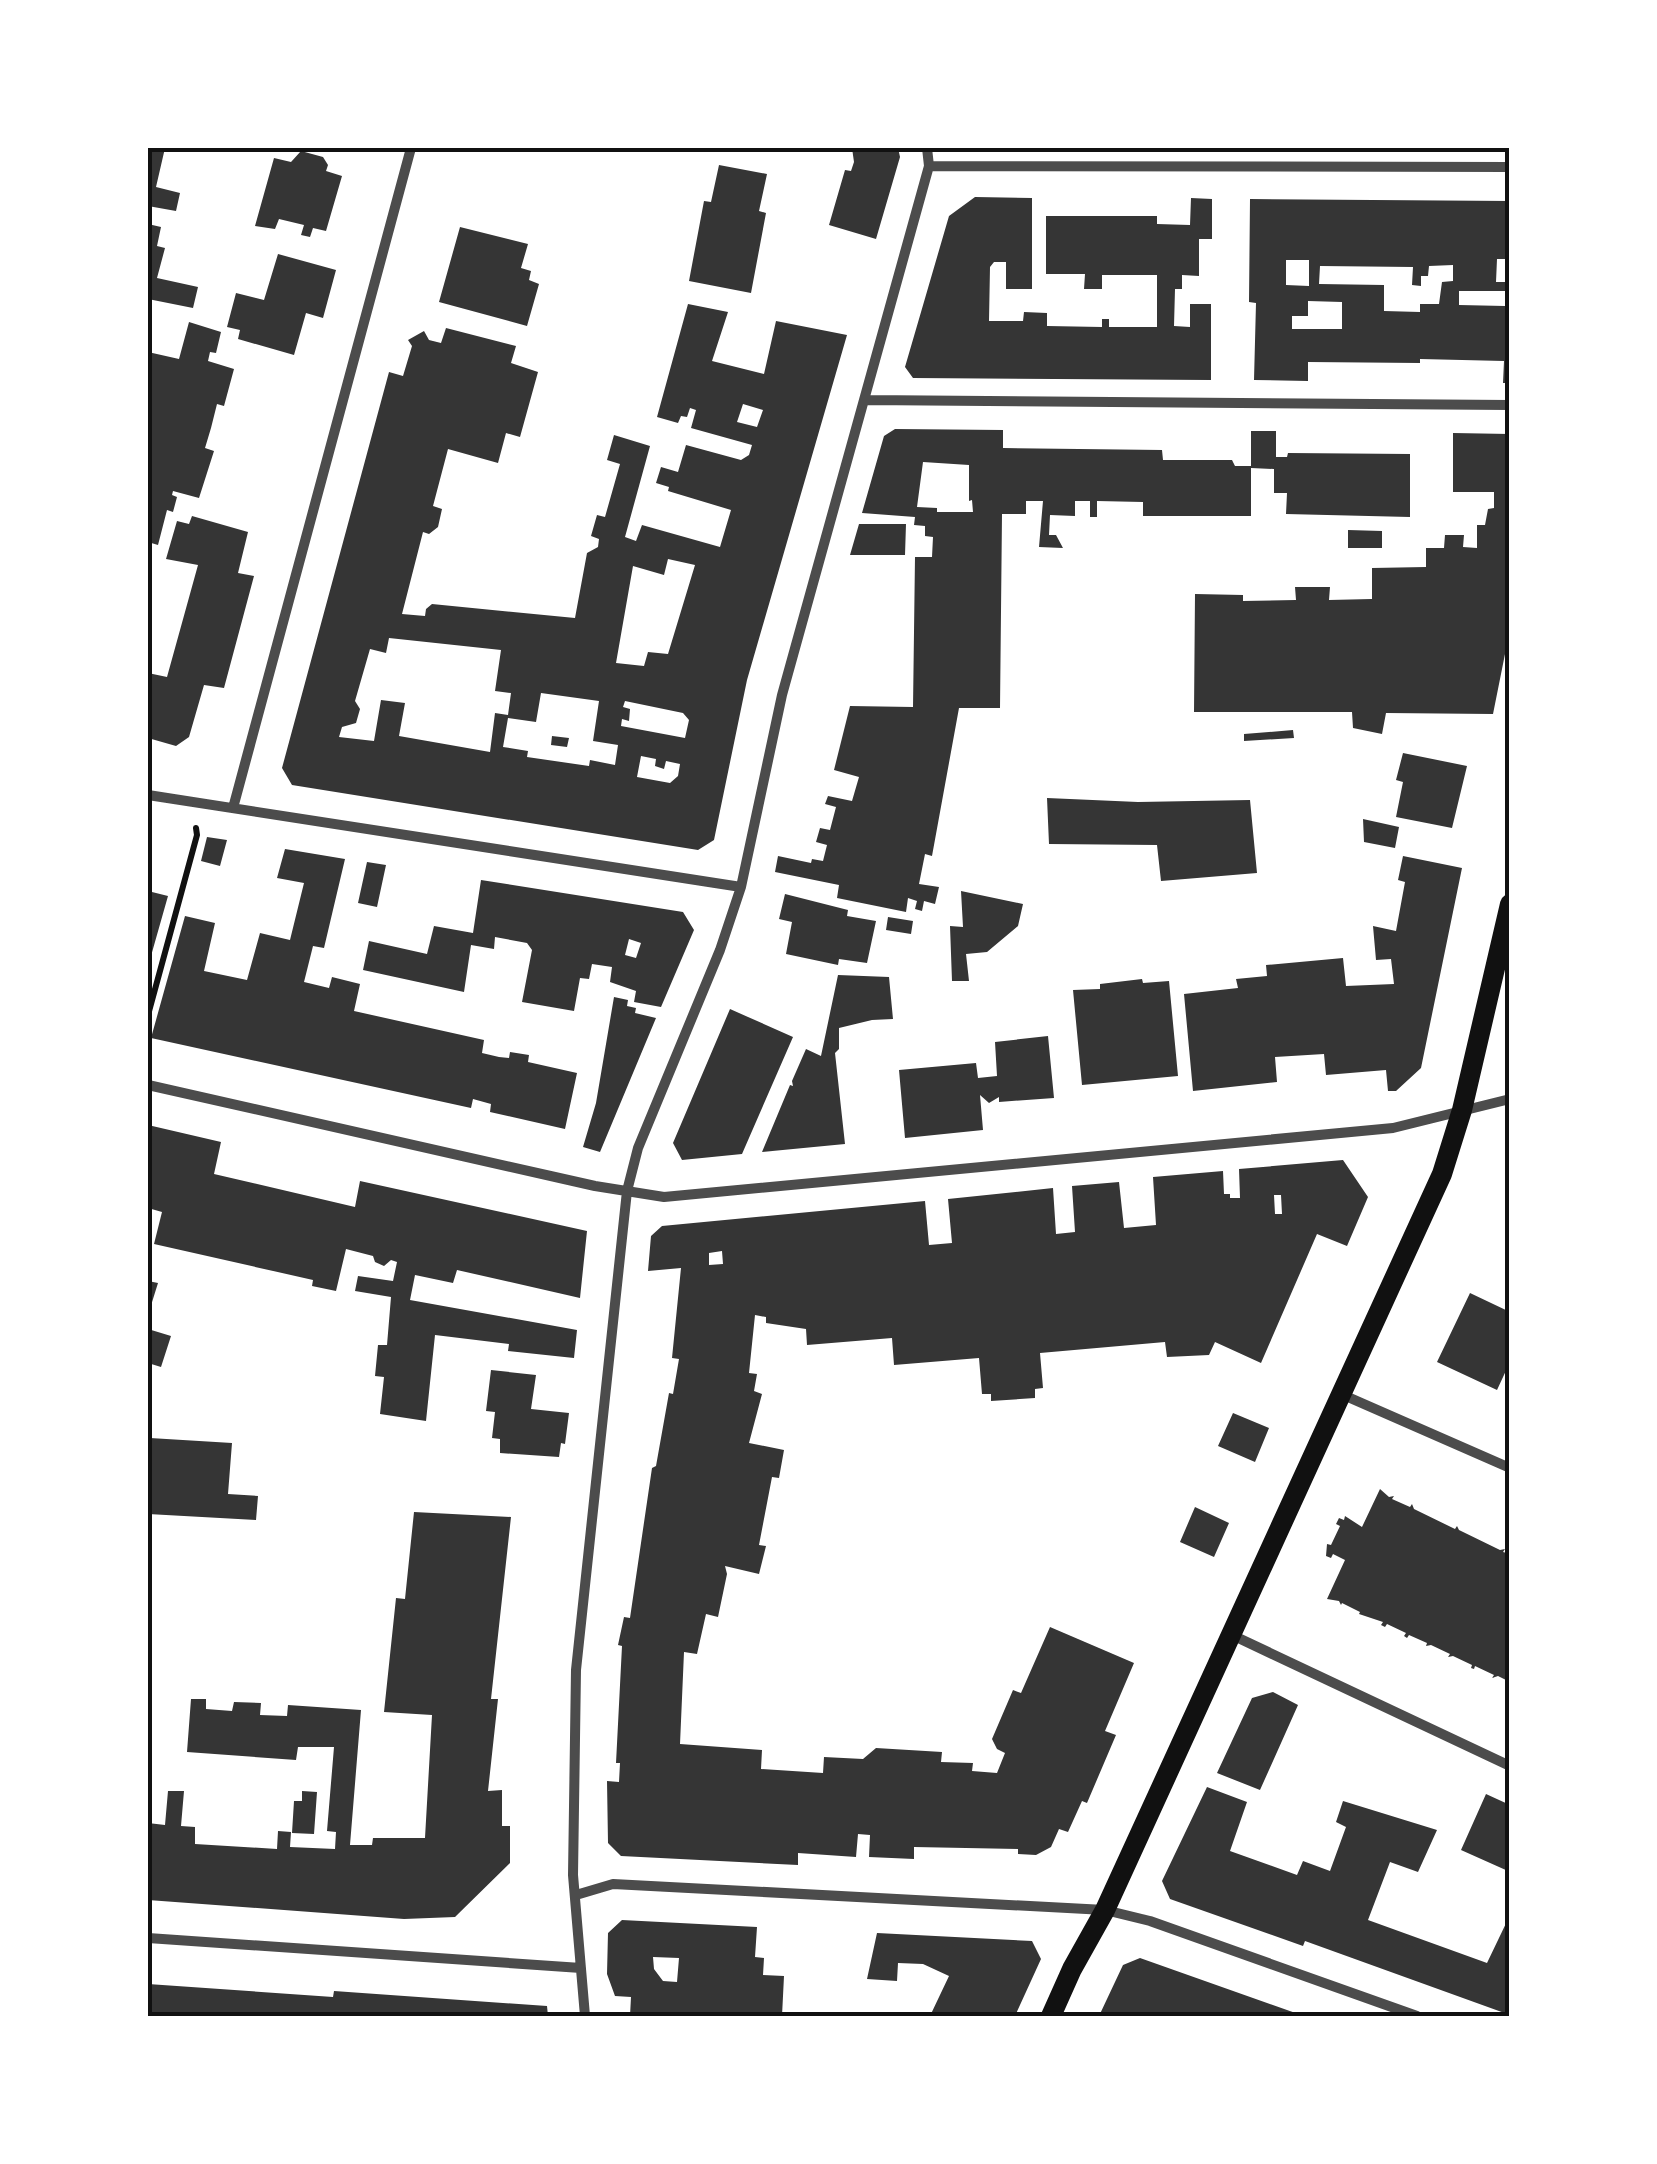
<svg xmlns="http://www.w3.org/2000/svg" width="1657" height="2164" font-family="'Playfair Display',serif">
<style>
.building{fill:#353535;fill-rule:evenodd}
.lines{fill:none;stroke-linecap:round;stroke-linejoin:round}
.path{stroke:#111;stroke-width:6}
.minor{stroke:#4c4c4c;stroke-width:10}
.secondary{stroke:#111;stroke-width:20}
.neatline{fill:none;stroke:#111;stroke-width:4}
</style>
<rect width="100%" height="100%" fill="#fff"/>
<!-- building -->
<path class="building" d="M148,148h17l-9,39 24,6 -4,18 -28,-5z
M852,148h46l2,9 -24,82 -47,-14 16,-55 6,1 3,-9z
M301,151l22,6 5,8 -2,6 16,5 -16,55 -13,-3 -3,9 -9,-2 3,-10 -25,-6 -4,10 -20,-3 19,-68 17,4z
M719,165l48,9 -8,37 7,2 -15,80 -62,-12 15,-80 7,1z
M975,197l57,1v91h-26v-27h-12l-4,5 -1,54h34l1,-9 23,1v13l55,1v-8h7v8h48v-52h-55v14h-18l1,-15h-39v-58h111v8l33,1 1,-27 21,1v40h-13v37l-17,-1v14h-7l-1,37 16,1v-23h21v76l-298,-2 -8,-11 44,-151z
M1250,199l260,2v58h-13l-1,23h14v9h-51v14l46,1v17h5v60h-7l1,-22 -84,-2v4l-112,-1v19l-54,-1 2,-77 -7,-1zM1286,260h23v26l-23,-1zM1453,265v16l-11,1 -3,22h-19v8l-36,-1v-26l-65,-1 1,-18 93,1 -1,18 9,1v-10h7l1,-10zM1308,301l34,1v27h-50v-13h16z
M148,224l13,3 -4,19 8,2 -8,30 41,9 -5,21 -45,-9z
M460,227l68,17 -7,24 10,3 -2,9 10,4 -12,42 -88,-24z
M278,254l58,16 -13,48 -17,-5 -12,42 -56,-16 2,-9 -13,-3 9,-34 28,7z
M688,304l40,8 -16,49 52,13 12,-53 71,14 -100,345 -33,160 -16,10 -406,-65 -10,-17 107,-396 14,4 9,-30 -4,-6 16,-9 5,9 12,3 5,-15 70,18 -5,17 27,9 -18,65 -14,-4 -8,30 -50,-14 -15,57 9,3 -4,18 -9,7 -6,-2 -21,82 23,2 1,-7 6,-5 143,14 12,-65 11,-6 1,-8 -8,-3 6,-21 8,2 15,-53 -13,-4 7,-25 36,11 -25,91 11,4 6,-16 78,22 11,-37 -63,-19 1,-4 -13,-4 5,-16 17,5 8,-27 55,15 8,-5 3,-10 -61,-17 5,-18 -6,-2 -3,9 -6,-1 -3,7 -21,-6zM743,404l20,6 -6,17 -20,-5zM668,559l27,6 -27,89 -20,-2 -4,14 -28,-3 17,-97 31,9zM389,638l112,12 -6,41 16,2 -3,22 -13,-2 -5,39 -91,-16 6,-33 -24,-3 -7,41 -35,-4 3,-10 14,-4 4,-14 -5,-8 15,-52 16,4zM541,693l58,8 -6,40 25,4 -3,20 -25,-5 -1,6 -62,-9 1,-6 -25,-4 5,-29 28,4zM625,701l58,12 6,7 -4,18 -64,-12 1,-7 7,2 1,-12 -7,-2zM641,756l15,3 -1,7 9,3 2,-8 14,3 -2,12 -8,7 -33,-6z
M189,322l32,10 -5,21 -6,-1 -2,9 26,8 -10,37 -7,-2 -6,24 -6,20 9,3 -15,47 -26,-7 -1,4 5,2 -4,15 -6,-2 -9,35 -10,-3v-190l31,7z
M895,429l108,1v18l159,2 1,10h69l3,6h16v-35h25v26h11l1,-4 122,1v63l-124,-3 1,-21h-13v-24l-23,-1v48h-108v-14l-46,-1v16h-7v-16h-15v15l-25,-1 -1,20h7l7,13 -24,-1 4,-46h-17v13h-24l-2,194h-41l-27,148 -7,-2 -6,30 20,3 -4,17 -11,-3 -2,10 -7,-2 2,-8 -9,-3 -2,14 -69,-14 2,-13 -64,-13 3,-16 33,7 1,-4 11,2 4,-16 -11,-3 4,-14 10,2 6,-23 -11,-3 3,-8 24,5 7,-24 -25,-7 16,-64 63,1 2,-150h17l1,-20 -8,-1v-10l-11,-1 1,-8 -53,-4 22,-77zM923,462l46,3v36l3,-1 1,12h-36v-4l-20,-1z
M1453,433l57,1v195l-17,85 -107,-1 -4,21 -29,-6 -1,-16h-158l1,-118 48,1v6l53,-1 -1,-13h35l-1,13 43,-1v-31l54,-1v-19h18l1,-13h19l-1,12 14,1v-23h8l3,-16 6,-1v-16h-41z
M192,516l56,16 -10,41 16,3 -30,112 -20,-3 -15,52 -13,9 -28,-8v-65l19,4 31,-112 -32,-6 11,-38 12,3z
M859,524h47l-1,31h-55z
M1348,530l34,1v17h-34z
M1293,730l1,8 -50,3v-7z
M552,736l17,2 -2,9 -16,-2z
M1403,753l64,13 -15,62 -56,-11 7,-35 -7,-2z
M1047,798l91,4 112,-2 7,73 -96,8 -4,-36 -108,-1z
M1363,819l36,8 -4,21 -31,-6z
M207,837l20,3 -7,26 -19,-5z
M285,849l60,10 -21,89 -11,-2 -9,36 25,6 3,-11 28,7 -6,27 130,29 -2,13 17,4 10,1 1,-6 19,3 -1,7 49,11 -12,56 -75,-17 1,-8 -18,-5 -2,9 -320,-70 34,-122 30,7 -11,48 43,9 13,-47 30,7 14,-57 -27,-5z
M1403,856l59,12 -41,200 -25,23h-8l-2,-21 -60,5 -2,-21 -49,3 2,25 -84,9 -9,-97 54,-6 -2,-9 31,-3 -1,-11 77,-7 3,28 48,-2 -3,-25 -15,1 -3,-34 23,5 9,-49 -7,-2z
M367,862l19,3 -9,42 -19,-4z
M481,880l202,32 11,18 -33,77 -27,-5 2,-11 -26,-9 2,-15 -20,-3 -3,15 -9,-1 -6,33 -52,-9 10,-52 -5,-7 -32,-6 -1,12 -23,-4 -7,47 -101,-22 6,-29 58,13 7,-28 39,7zM629,939l12,4 -5,15 -11,-3z
M148,891l20,5 -19,67h-1z
M961,891l62,13 -5,22 -31,26 -21,2 3,27h-17l-2,-55 13,1z
M785,894l63,16 -1,6 29,5 -9,42 -28,-4 -1,6 -52,-11 6,-32 -13,-3z
M888,917l25,4 -2,13 -25,-4z
M838,975l51,2 4,42 -21,1 -33,8v21l-4,4 10,91 -83,8 28,-67 3,1 -1,-5 14,-32 15,7z
M1142,979l1,4 26,-2 9,95 -96,9 -9,-95 27,-1v-5z
M614,997l14,3 -1,6 9,2 -1,5 21,5 -56,134 -17,-5 13,-44z
M730,1009l63,28 -51,117 -60,6 -9,-17z
M1048,1036l6,62 -55,4v-5l-10,6 -9,-8 3,35 -78,8 -6,-68 77,-7 2,15 19,-2 -2,-34z
M148,1125l73,17 -7,32 141,33 5,-26 227,50 -7,67 -123,-28 -4,13 -38,-8 -5,25 167,30 -3,28 -66,-7 1,-7 -74,-9 -9,86 -46,-7 4,-37 -9,-1 3,-31h9l4,-48 -36,-6 3,-15 35,5 4,-19 -6,-2 -7,6 -9,-4 -2,-6 -27,-7 -10,42 -24,-5 1,-6 -159,-36 8,-32 -14,-4z
M1343,1160l25,37 -21,49 -30,-12 -56,129 -46,-21 -6,13 -42,2 -2,-15 -125,11 3,35 -8,1v9l-44,3v-7h-9l-3,-36 -85,7 -2,-27 -85,7 -1,-16 -40,-6v-6l-11,-2 -6,58 8,1 -3,17 8,3 -13,49 35,7 -5,28 -7,-1 -13,68 7,1 -7,28 -34,-8 2,8 -9,43 -12,-3 -9,40 -13,-2 -4,92 82,6 -1,19 62,4 1,-16 39,2 13,-11 66,4 -1,10 32,1 -1,8 25,2 8,-20 -8,-4 -5,-10 21,-49 8,3 29,-66 84,36 -29,68 11,4 -29,68 -5,-2 -14,31 -9,-3 -8,18 -15,8 -18,-1v-5l-104,-2v12l-45,-2 1,-22 -12,-1 -2,23 -58,-4v12l-177,-9 -13,-13 -1,-62 12,1 1,-19h-4l6,-117 -4,-1 6,-28 6,1 22,-150 4,-2 13,-73 4,1 6,-35 -7,-1 9,-90 -33,3 3,-35 11,-10 263,-25 4,44 23,-2 -4,-44 105,-11 3,46 19,-2 -3,-46 47,-4 5,46 32,-3 -3,-48 70,-6 1,23h6v4h10l-1,-29zM1274,1195h7l1,19h-7zM722,1251l1,13 -14,1v-12z
M148,1281l10,2 -10,32z
M1470,1293l40,19v50l-13,28 -60,-28z
M148,1329l23,7 -10,31 -13,-4z
M491,1370l45,5 -5,34 38,4 -4,31 -4,-1 -2,14 -59,-4v-14l-8,-1 3,-26 -9,-1z
M1233,1413l36,15 -14,34 -37,-16z
M150,1438l82,5 -4,51 30,2 -2,24 -108,-6z
M1380,1489l9,8 5,-1 -2,3 18,8 2,-3 2,5 41,20 2,-3 2,4 41,20 5,-1 -2,3 7,2v128l-12,-6 -6,2 2,-3 -19,-9 -1,3 -3,-1 1,-3 -19,-9 -5,1 2,-3 -19,-9 -5,1 1,-3 -18,-8 -2,3 -3,-2 2,-3 -19,-9 -2,3 -4,-2 2,-3 -24,-8 1,-2 -18,-9 -1,2 -2,-4 -12,-2 18,-39 -12,-6 -2,4 -5,-2 1,-12 4,1 9,-19 -4,-2 3,-6 5,2 1,-4 17,11z
M1195,1507l34,16 -15,34 -34,-15z
M414,1512l97,5 -20,182h7l-10,92 14,-1v36h8v37l-55,54 -51,2 -256,-19v-77l17,2 3,-34h16l-3,35 14,1v17l82,5 1,-18 13,1 -1,15 45,2 1,-17 -9,-1 7,-84h-36l-2,13 -109,-8 4,-53h15v10l26,2 2,-9 27,1 -1,12 27,1 1,-11 73,5 -11,135h22l1,-7h52l7,-123 -48,-3 12,-114 9,1z
M1273,1692l25,13 -38,85 -43,-17 35,-75z
M1207,1787l40,15 -17,49 67,24 6,-14 27,10 16,-44 -10,-5 7,-21 94,29 -19,42 -28,-10 -22,58 119,43 23,-48v100l-205,-74 -2,5 -133,-47 -8,-18z
M302,1791l15,1 -3,42 -22,-1 2,-32h8z
M1486,1794l24,11 -2,66 -47,-21z
M622,1920l135,7 -2,30 9,1 -1,17 21,1 -2,40h-152l1,-19 -16,-1 -8,-22 1,-41zM653,1957l26,1 -2,24 -14,-1 -9,-12z
M877,1933l155,8 9,18 -26,57h-85l19,-40 -26,-12 -25,-1 -1,18 -30,-2z
M1140,1958l164,58h-205l24,-51z
M148,1984l185,13 1,-6 213,15 1,10h-400z"/>
<g class="lines">
<!-- path -->
<path class="path" d="M148,1015l49,-180 -1,-7"/>
<!-- minor -->
<path class="minor" d="M929,166l581,1
M866,400l644,5
M148,795l593,92
M233,808l178,-660
M148,1085l447,101 69,11 729,-69 117,-29
M1341,1394l169,74
M1232,1635l278,131
M576,1895l37,-11 492,26 45,11 267,95
M148,1938l433,30
M585,2016l-12,-141 3,-205 51,-479 11,-43 82,-198 21,-63 41,-192 147,-529 -2,-18"/>
<!-- secondary -->
<path class="secondary" d="M1051,2016l21,-47 33,-59 337,-736 20,-64 48,-206"/>
</g>
<!-- border -->
<rect width="1657" height="2164" fill="none" stroke="#ffffff" stroke-width="300"/>
<rect x="150" y="150" width="1357" height="1864" class="neatline"/>
</svg>
